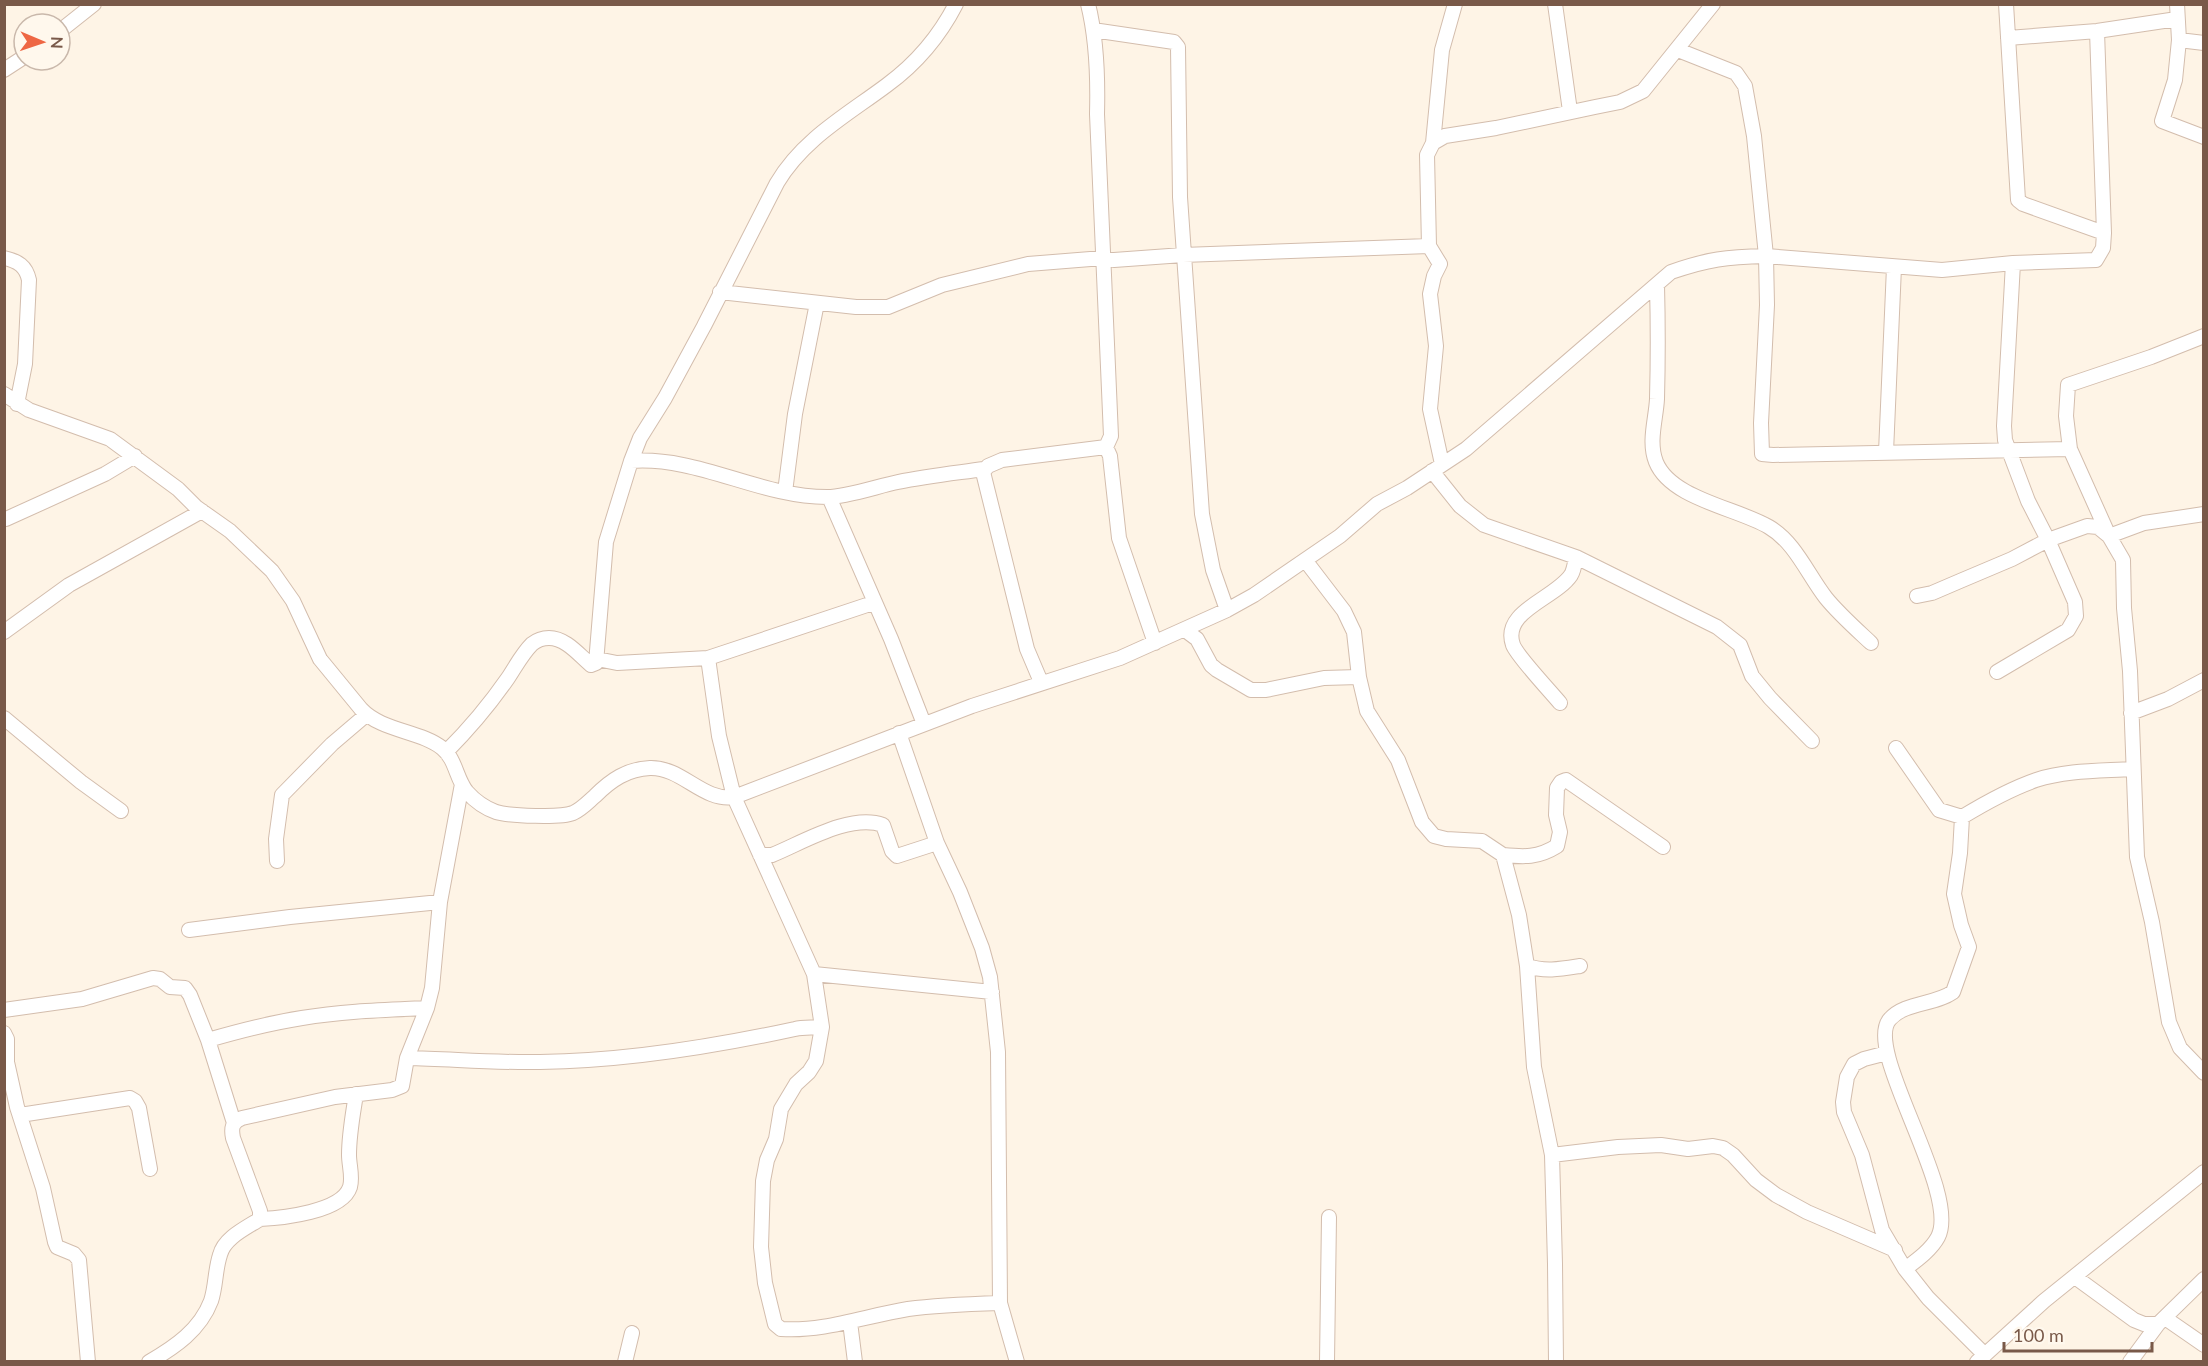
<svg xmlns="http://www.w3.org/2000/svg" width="2208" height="1366" font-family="Lato,sans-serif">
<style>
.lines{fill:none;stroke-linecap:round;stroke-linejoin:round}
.minor-casing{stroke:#d3bdad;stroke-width:16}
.minor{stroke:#fff;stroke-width:14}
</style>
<rect width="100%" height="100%" fill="#fef4e6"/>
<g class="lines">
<!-- minor casing -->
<g class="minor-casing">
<path id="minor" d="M1555,4l15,107
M2006,4l12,196 5,4 81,29
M2177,4l2,36 -4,40 -13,41 42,16
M1093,30l81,12 4,5 2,150 22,317 11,56 14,40
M60,31l34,-27
M2008,38l89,-7 80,-12
M2179,40l25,3
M1678,50l58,23 9,13 9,50 12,120 1,49 -6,118 1,31 11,1 297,-6
M4,70l20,-13
M1433,143l9,-93 13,-46
M4,258c14,3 22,8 25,22l-4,84 -8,40
M1657,285c1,38 1,76 0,114 -1,20 -9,43 -1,63 15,37 81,46 113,65 26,15 39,48 57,71 13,16 30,31 45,45
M720,292l136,15h32l54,-22 86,-21 75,-6 11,2 69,-5 246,-9
M2204,336l-53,21 -83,28 -2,31 4,33 39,87 35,-13 60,-9
M4,394l25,16 81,29 68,50 18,18 34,24 42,40 21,30 27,58 41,50c20,22 60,22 81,39 14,11 14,31 25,44 8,9 18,16 29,20 14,4 65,6 77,1 9,-4 15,-11 22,-17 16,-16 32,-27 55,-28 32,-1 53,34 84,29l238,-91 148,-48 107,-48 27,-15 86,-59 37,-32 30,-16 59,-39 205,-177c37,-13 56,-15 95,-16l176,14 71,-7 83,-3 7,-12 1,-15 -7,-202
M1106,447l4,9 9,82 36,105
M1886,452l8,-185
M631,461c68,-5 128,36 196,36 20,0 51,-11 71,-15 29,-6 58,-9 86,-13
M1442,464l-12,-55 6,-63 -6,-52 4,-18 6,-12 -11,-18 -2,-91 6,-12 12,-7 51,-8 99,-21 25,-5 23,-11 70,-87
M1432,471l28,35 24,19 92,32 141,70 23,18 12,31 18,22 42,43
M785,492l10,-78 22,-111
M829,497l62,142 33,85
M6,519l99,-45 30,-18
M1305,560l39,51 10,21 5,45 8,34 31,49 24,62 12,14 12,3 36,2 21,14 16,60 8,51 7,101 18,88 3,109 1,98
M1917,596l15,-3 28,-12 52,-22 36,-19 39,-14 11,1 11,9 14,24 1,48 6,63 7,186 15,65 17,100 11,26 24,25
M1185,630l12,9 14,26 6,5 34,20h15l58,-12 35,-1
M4,632l65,-47 133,-74
M708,658l11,78 15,61 80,177 8,53 -6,34 -7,11 -13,12 -15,25 -5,30 -9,21 -4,21 -2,66 4,36 10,41 6,5c43,3 84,-13 127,-20 30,-4 61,-5 92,-6
M597,659l20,4 91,-5 165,-55
M1997,672l71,-42 8,-14 -1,-14 -27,-62 -20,-39 -23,-61 -1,-14 9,-163
M1041,682l-14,-33 -44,-177 5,-6 14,-6 104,-13 5,-11 -14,-322c1,-37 0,-74 -9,-110
M1560,703c-9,-11 -43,-47 -47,-58 -12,-34 42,-46 58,-70 3,-5 4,-13 5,-18
M2131,713l37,-14 36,-19
M4,718l77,64 40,29
M899,733l38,110 23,49 22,56 8,29 8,75 2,251 17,59
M1896,748l43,62 23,7c23,-14 48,-28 74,-37 30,-10 65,-9 96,-11
M446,752c23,-23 44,-48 62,-74 8,-12 14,-24 24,-34 5,-4 11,-6 17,-6 17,0 30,17 42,27l5,-2 10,-121 25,-81 9,-23 25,-40 39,-72 73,-143c26,-44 70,-68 110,-98 30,-22 52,-48 69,-81
M760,855h12c30,-12 78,-42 111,-30l9,26 5,5 40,-13
M1503,855c21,2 35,3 54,-9l3,-14 -4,-17 1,-27 4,-6 5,-2 97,67
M277,861l-1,-22 6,-44 50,-51 34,-29
M189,930l101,-13 150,-15
M1527,966c18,6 34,3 53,0
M814,974l178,18
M4,1010l78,-11 71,-21 7,1 10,8 15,1 5,7 18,45 26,83
M4,1033l3,6v23l10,45 26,81 12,54 2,5 17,7 5,6 9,102
M208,1040c31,-9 62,-17 94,-22 42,-7 83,-8 125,-10
M1887,1053l-23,6 -10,5 -7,13 -4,25 1,10 18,43 20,75 23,39 23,29 56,56
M407,1058c45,1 89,5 133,4 86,-1 172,-15 255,-33 8,-2 18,-1 27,-2
M20,1115l110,-17 5,3 4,7 11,61
M1552,1155l66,-8 43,-2 27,4 25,-3 10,2 10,7 23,25 20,15 31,17 88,38
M260,1219c22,-1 82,-7 90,-32 3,-10 -1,-22 -1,-32 0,-21 4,-41 7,-61
M1905,1269c12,-9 26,-19 33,-32 23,-45 -76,-188 -48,-218 15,-17 45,-14 63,-27l16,-45 -8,-22 -7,-31 6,-41 2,-36
M2075,1277l59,43 10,4h14l46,-45
M2165,1318l39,27
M850,1322l5,40
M149,1362c26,-15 51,-32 62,-61 5,-15 4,-31 9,-46 4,-17 26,-27 40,-36v-8l-27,-73c-2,-10 -1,-16 9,-20l93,-21 57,-7 10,-4 5,-28 20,-50 5,-20 8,-86 22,-118
M625,1362l7,-29
M1327,1362l2,-145
M1977,1362l67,-61 160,-129
M2130,1362l28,-38"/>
</g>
<!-- minor -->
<use href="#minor" class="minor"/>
</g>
<!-- border -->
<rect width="2208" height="1366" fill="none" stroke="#795949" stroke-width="12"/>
<!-- north arrow -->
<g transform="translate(42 42) rotate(92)"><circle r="28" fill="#fff8ed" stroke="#c9b8ab" stroke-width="1.5"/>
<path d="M0-4.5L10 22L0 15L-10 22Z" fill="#ee6744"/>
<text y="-9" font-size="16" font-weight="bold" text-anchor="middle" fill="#795949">N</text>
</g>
<!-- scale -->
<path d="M2004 1342v9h148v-9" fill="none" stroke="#795949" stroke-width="3"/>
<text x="2013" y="1342" font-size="18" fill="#795949" stroke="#fff8ed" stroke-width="4.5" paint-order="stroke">100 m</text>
</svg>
